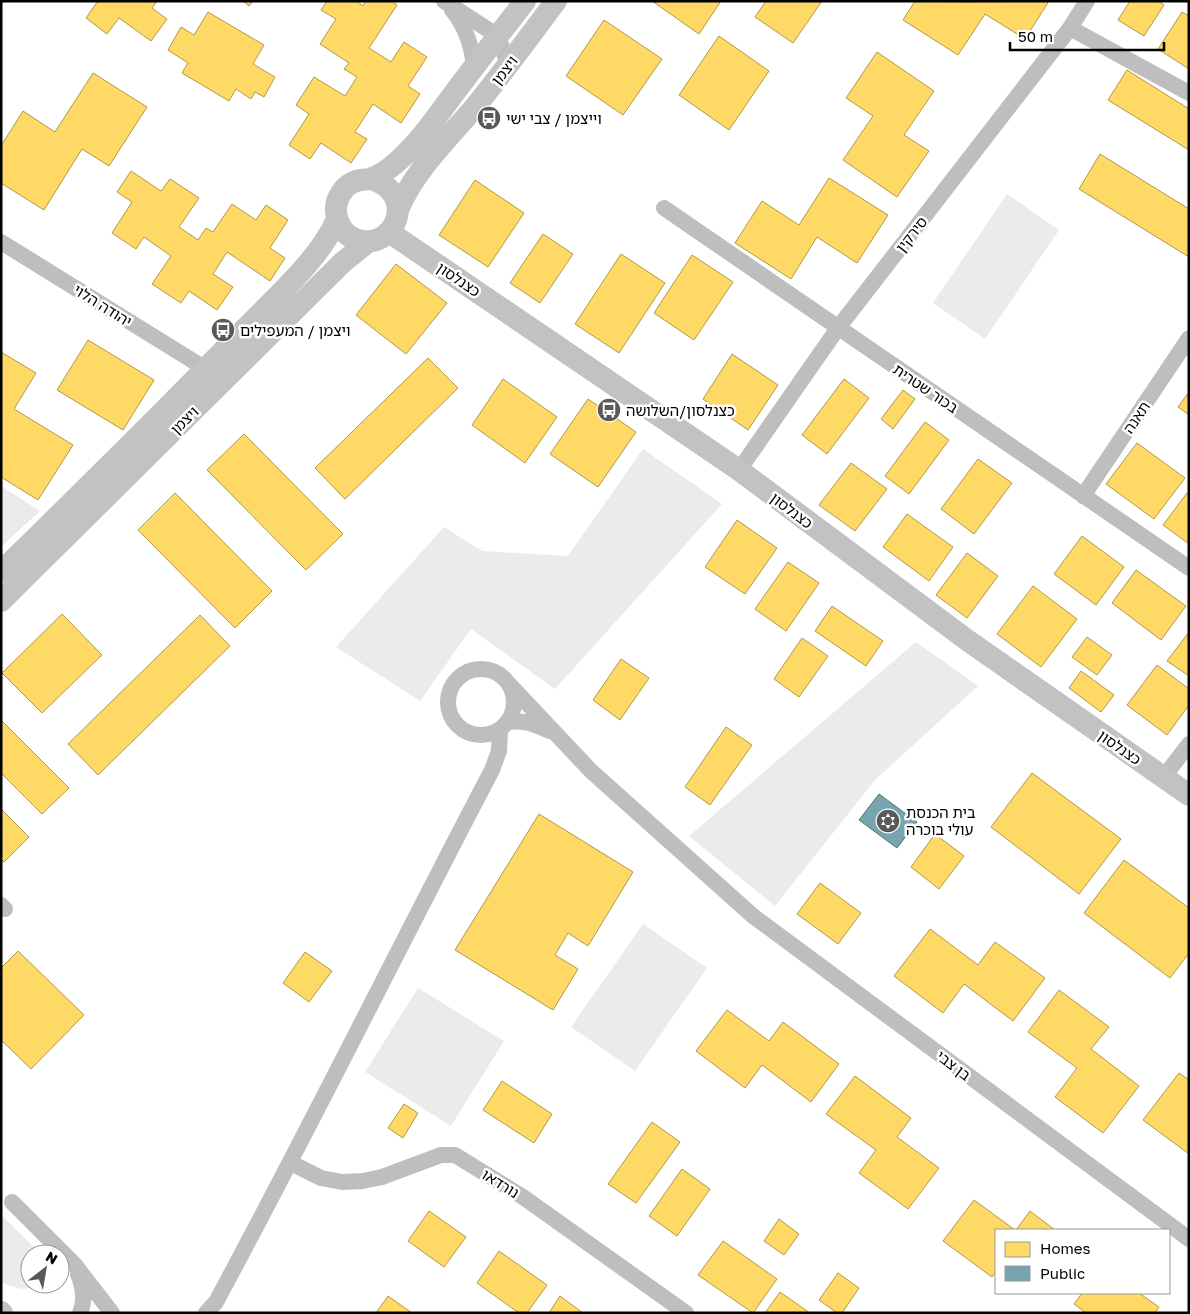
<svg xmlns="http://www.w3.org/2000/svg" width="1190" height="1314" font-family="'Golos Text','Noto Sans Hebrew',sans-serif">
<style>
.green{fill:#ebebeb}
.homes{fill:#ffd966;stroke:#b29847}
.public{fill:#76a5af;stroke:#53747a}
.lines{fill:none;stroke-linecap:round;stroke-linejoin:round}
.street{stroke:#bebebe;stroke-width:16}
.secondary{stroke:#c2c2c2;stroke-width:22}
.labels{text-anchor:middle;dominant-baseline:central;stroke-width:5;stroke-linejoin:round;paint-order:stroke}
.street-label{font-size:15px;fill:#000;stroke:#fff}
.poi-label{font-size:15px;fill:#000;stroke:#fff;text-anchor:start}
</style>
<rect width="100%" height="100%" fill="#fff"/>
<!-- green -->
<path class="green" d="M1007,194l52,36 -74,109 -52,-36z
M643,449l79,55 -167,185 -84,-60 -51,72 -84,-54 108,-120 38,24 86,5z
M1,486l39,25 -39,36z
M916,642l62,44 -103,94 -100,126 -86,-70z
M643,924l64,44 -72,103 -64,-44z
M418,988l86,53 -53,85 -86,-54z
M1,1215l40,39h-11v30h6c-12,9 -23,3 -35,-2z"/>
<!-- homes -->
<path class="homes" d="M98,1h59l-5,7 15,11 -16,22 -32,-23 -12,16 -21,-16z
M243,1h10l-4,5z
M327,1h30l6,5 3,-5h25l6,4 -28,43 22,14 13,-20 23,15 -19,29 12,8 -19,29 -28,-19 -18,28 12,7 -16,24 -30,-20 -11,16 -21,-14 20,-31 -13,-9 18,-28 31,19 12,-19 -13,-8 5,-6 -29,-19 16,-25 -15,-9z
M652,1h69l-22,33z
M766,1h56l-29,42 -38,-26z
M915,1l52,1 82,-1 -24,38 -40,-25 -27,41 -55,-35z
M1130,1h28l6,4 -20,31 -26,-16z
M208,12l56,33 -11,19 22,13 -11,20 -9,-5 -4,7 -15,-10 -7,12 -47,-28 6,-10 -20,-13 13,-23 13,8z
M1182,12l7,4v53l-31,-20z
M604,20l58,39 -39,56 -57,-39z
M719,36l50,35 -40,59 -50,-35z
M877,52l57,39 -30,44 25,16 -32,46 -54,-37 30,-44 -27,-18z
M1127,70l62,39v41l-81,-50z
M93,73l54,34 -38,59 -27,-17 -38,61 -43,-27v-37l22,-35 32,21z
M1100,154l89,55v48l-110,-68z
M131,171l30,20 9,-12 29,19 -20,29 19,13 8,-12 7,4 19,-28 24,16 10,-15 22,15 -18,28 15,10 -15,23 -43,-29 -14,22 20,13 -16,23 -28,-19 -8,12 -29,-19 19,-28 -27,-19 -8,12 -24,-16 20,-31 -15,-10z
M829,178l59,37 -31,48 -40,-26 -26,42 -56,-36 27,-42 37,24z
M475,180l49,33 -36,54 -49,-32z
M543,234l30,20 -33,49 -30,-20z
M621,254l44,29 -46,70 -44,-29z
M692,255l41,27 -39,58 -40,-27z
M396,264l51,39 -41,51 -50,-39z
M88,340l66,40 -31,50 -66,-40z
M1,352l35,21 -22,36 59,36 -35,55 -37,-23z
M732,354l46,31 -30,45 -45,-31z
M428,358l30,30 -113,111 -30,-31z
M503,379l54,38 -32,46 -53,-38z
M844,379l25,19 -42,56 -25,-19z
M903,390l12,9 -22,30 -12,-10z
M1189,392v23l-11,-8z
M588,399l48,33 -38,55 -48,-33z
M925,422l24,18 -40,54 -24,-18z
M244,434l99,100 -37,36 -99,-100z
M1137,443l48,35 -31,41 -48,-35z
M978,459l34,24 -38,51 -33,-25z
M851,463l36,26 -32,42 -36,-26z
M175,493l97,98 -37,37 -97,-98z
M1187,493l2,1v50l-26,-19z
M907,514l46,33 -24,34 -46,-34z
M737,520l40,28 -32,46 -40,-27z
M1082,536l42,31 -28,38 -42,-31z
M967,553l31,23 -31,42 -31,-23z
M788,562l31,21 -33,48 -31,-22z
M1136,570l50,36 -25,34 -49,-37z
M1033,586l44,33 -36,48 -44,-33z
M832,606l51,35 -17,25 -51,-35z
M62,614l40,41 -60,58 -40,-40z
M200,615l30,31 -132,129 -30,-31z
M1189,632v44l-22,-15z
M1087,637l25,18 -15,20 -25,-18z
M802,638l26,18 -29,41 -25,-18z
M621,659l28,19 -29,42 -27,-20z
M1157,665l32,24v16l-22,30 -40,-30z
M1081,671l33,24 -13,17 -32,-24z
M1,720l68,68 -27,26 -41,-41z
M726,727l26,18 -42,60 -25,-18z
M1032,773l89,66 -42,55 -88,-67z
M1,809l28,28 -25,25 -3,-3z
M539,814l94,58 -45,74 -20,-13 -13,22 23,14 -25,41 -98,-60z
M935,834l29,22 -25,33 -28,-22z
M1124,860l65,48v45l-19,25 -86,-65z
M820,883l41,30 -23,31 -41,-30z
M930,929l48,36 17,-23 50,36 -32,43 -49,-37 -21,29 -49,-37z
M18,951l66,64 -53,54 -30,-29v-72z
M305,952l27,19 -23,31 -26,-19z
M1059,990l50,37 -18,22 48,37 -36,47 -48,-36 22,-29 -49,-36z
M727,1010l42,31 14,-19 56,42 -28,38 -49,-37 -17,23 -49,-37z
M1179,1073l10,7v74l-46,-34z
M855,1076l56,42 -14,19 42,31 -31,41 -49,-36 17,-23 -50,-36z
M502,1081l50,33 -18,29 -51,-33z
M404,1104l14,9 -15,25 -15,-10z
M652,1122l28,20 -44,61 -28,-19z
M682,1169l28,20 -33,47 -28,-20z
M974,1200l41,30h-19v42l-4,5 -49,-36z
M429,1211l37,26 -22,30 -36,-26z
M1030,1211l25,19h-39z
M779,1219l20,15 -15,21 -20,-14z
M723,1241l54,38 -24,34 -55,-38z
M499,1251l48,34 -20,28h-8l-42,-30z
M838,1273l21,15 -17,25h-5l-18,-13z
M780,1292l30,21h-45z
M1082,1293h57l20,14 -4,6h-69l-12,-9z
M388,1296l24,17h-36z
M560,1296l23,17h-34z"/>
<!-- public -->
<path class="public" d="M879,794l38,28 -20,26 -38,-28z"/>
<g class="lines">
<!-- street -->
<path class="street" d="M444,1l54,35 10,29
M452,10c14,17 20,36 22,57
M1070,28l119,65
M664,208l525,360
M1,242l205,127
M739,470l99,-142 232,-300 17,-27
M1083,496l106,-158
M448 702a33 33 0 1 1 66 0a33 33 0 1 1-66 0Z
M508,683l83,88 162,145 436,323
M507,722c19,-2 26,2 43,9
M1163,778l26,-34
M1,905l4,4
M291,1163l30,15 21,4 21,-1 19,-4 59,-22h14l68,42 163,116
M12,1202l63,63 37,48
M78,1274c5,13 8,26 2,39
M206,1313l10,-11c95,-176 183,-355 276,-532l7,-19 1,-21"/>
<!-- secondary -->
<path class="secondary" d="M371,179c49,15 23,75 -16,60 -17,-7 -24,-29 -15,-44 4,-8 12,-14 21,-15 4,-1 7,0 11,-2 9,-3 18,-10 25,-16 23,-20 40,-46 58,-70 23,-31 47,-61 70,-91
M398,210c16,-39 49,-70 76,-102 28,-34 55,-71 82,-107
M389,232l350,238 228,170 222,155
M1,572c81,-79 160,-158 239,-238 32,-34 79,-73 97,-115
M1,601l342,-339 26,-21
M1,1312l1,1"/>
</g>
<!-- icons -->
<defs>
<g id="bus-disc" transform="scale(1.25)"><circle r="9.5" fill="#595959" stroke="#fff"/><path d="M-5-6H5V4H4V6H2V4H-2V6H-4V4H-5ZM-3.5-4V0h7V-4ZM-3.5 1.2v1.5H-2V1.2ZM2 1.2v1.5H3.5V1.2Z" fill="#fff"/></g>
<g id="synagogue-disc" transform="scale(1.25)"><circle r="9.5" fill="#595959" stroke="#fff"/><path d="M0-6.5L5.6 3.2H-5.6ZM0 6.5L5.6-3.2H-5.6Z" fill="#fff"/></g>
</defs>
<g fill-rule="evenodd">
<use href="#bus-disc" x="489" y="118"/>
<use href="#bus-disc" x="223" y="330"/>
<use href="#bus-disc" x="609" y="410"/>
<use href="#synagogue-disc" x="888" y="821"/>
</g>
<g class="labels">
<!-- street labels -->
<g class="street-label">
<text transform="translate(504 70) rotate(-52)">ויצמן</text>
<text transform="translate(911 234) rotate(-52)">סירקין</text>
<text transform="translate(459 279) rotate(34)">כצנלסון</text>
<text transform="translate(103 305) rotate(32)">יהודה הלוי</text>
<text transform="translate(926 388) rotate(34)">בכור שטרית</text>
<text transform="translate(1136 417) rotate(-56)">תאנה</text>
<text transform="translate(184 420) rotate(-45)">ויצמן</text>
<text transform="translate(792 510) rotate(37)">כצנלסון</text>
<text transform="translate(1120 747) rotate(35)">כצנלסון</text>
<text transform="translate(954 1065) rotate(37)">בן צבי</text>
<text transform="translate(501 1183) rotate(32)">נורדאו</text>
</g>
<!-- poi labels -->
<g class="poi-label">
<text x="506" y="118">וייצמן / צבי ישי</text>
<text x="240" y="330">ויצמן / המעפילים</text>
<text x="626" y="410">כצנלסון/השלושה</text>
<text x="906" y="812">בית הכנסת<tspan x="906" dy="17">עולי בוכרה</tspan></text>
</g>
</g>
<!-- border -->
<rect width="1190" height="1314" fill="none" stroke="#000000" stroke-width="5"/>
<!-- legend -->
<rect x="995" y="1229" width="175" height="65" fill="#ffffff" stroke="#999999"/>
<rect x="1005" y="1242" width="25" height="15" fill="#ffd966" stroke="#999999"/>
<text x="1040" y="1254" font-size="15" fill="#000000">Homes</text>
<rect x="1005" y="1266" width="25" height="15" fill="#76a5af" stroke="#999999"/>
<text x="1040" y="1279" font-size="15" fill="#000000">Public</text>
<!-- north arrow -->
<g transform="translate(45 1269) rotate(31)"><circle r="24" fill="#ffffff" stroke="#999999"/>
<path d="M0-4L9 19L0 12L-9 19Z" fill="#595959"/>
<text y="-8" font-size="14" font-weight="bold" text-anchor="middle" fill="#000000">N</text>
</g>
<!-- scale -->
<path d="M1010 42v8h154v-8" fill="none" stroke="#000000" stroke-width="2.5"/>
<text x="1018" y="42" font-size="15" fill="#000000" stroke="#ffffff" stroke-width="4" paint-order="stroke">50 m</text>
</svg>
